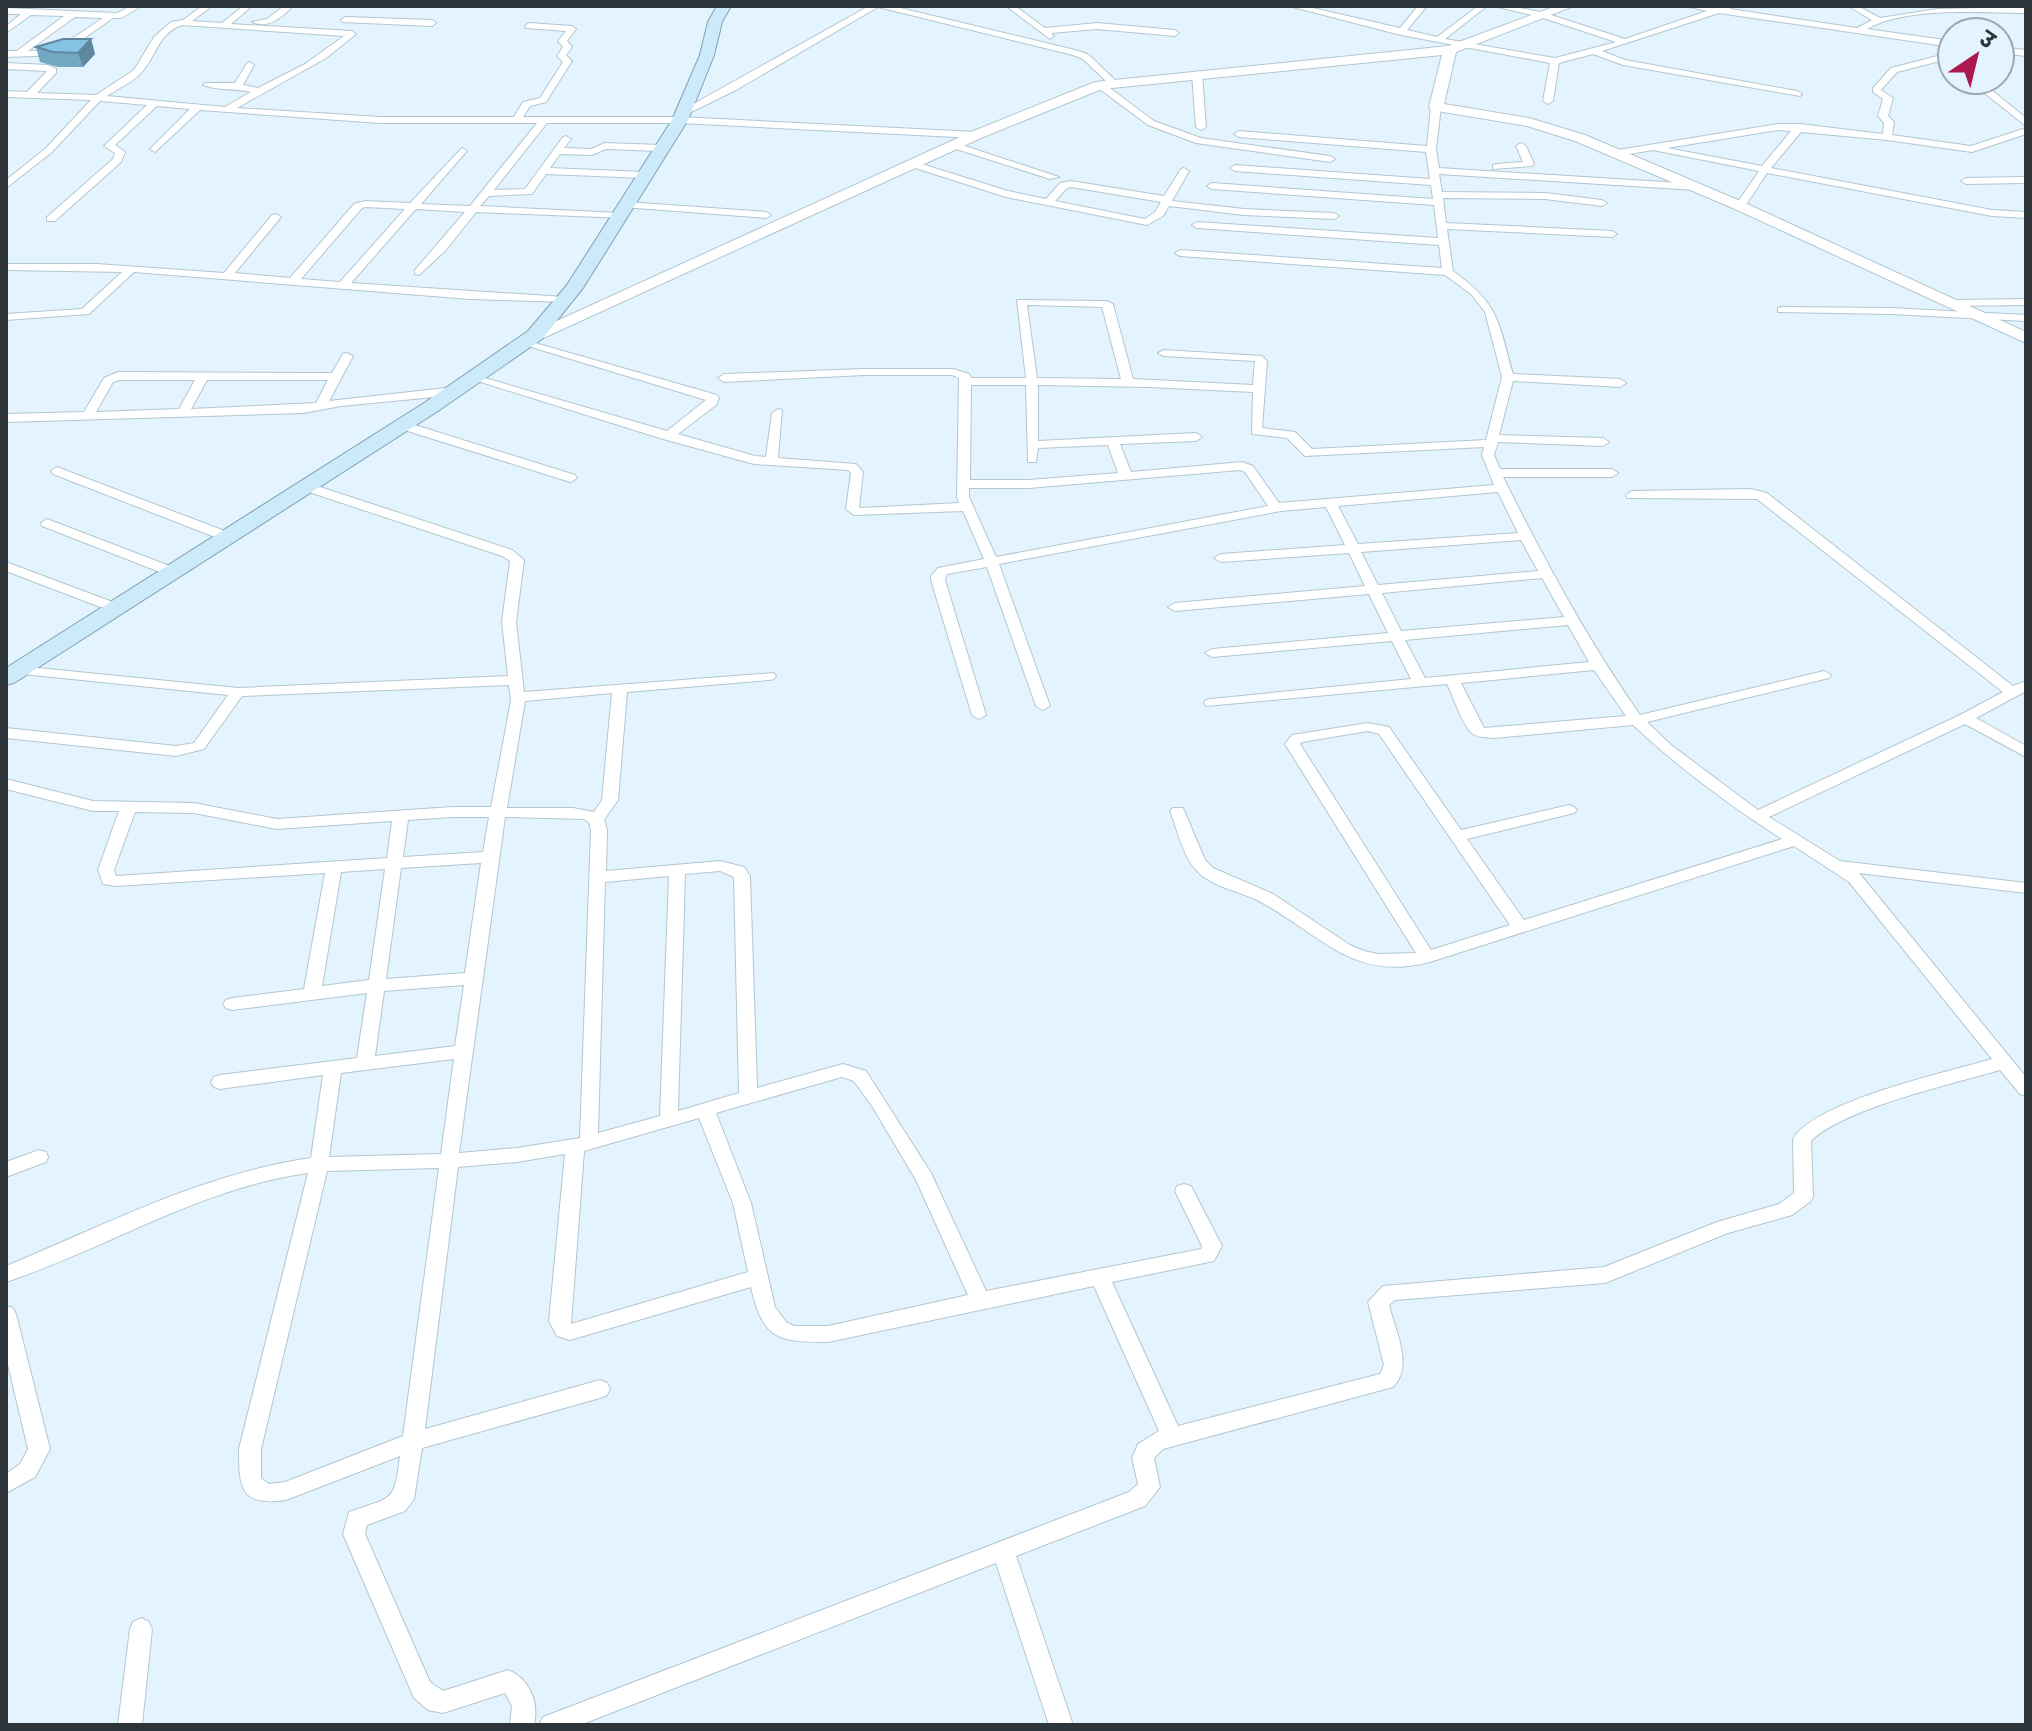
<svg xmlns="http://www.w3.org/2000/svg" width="2032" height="1731" font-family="Poppins,'Noto Sans Devanagari',sans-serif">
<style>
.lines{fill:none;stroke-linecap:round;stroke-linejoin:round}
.street-casing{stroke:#b2c6d1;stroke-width:2}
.secondary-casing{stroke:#b2c6d1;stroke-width:2}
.primary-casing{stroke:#7ea2b5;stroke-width:2}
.street{fill:#fff;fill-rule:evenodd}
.secondary{fill:#fff;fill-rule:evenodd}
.primary{fill:#cceafa;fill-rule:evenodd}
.wall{fill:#73a7c2}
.shaded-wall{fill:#5e889e}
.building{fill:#86c2e1;stroke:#5e889e;stroke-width:2}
</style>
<rect width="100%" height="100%" fill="#e4f4fe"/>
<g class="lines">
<!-- street casing -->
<g class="street-casing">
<path id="street" d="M131,6h11l-21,12h-8l-53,37 -54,2v-6h11l47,-35 -33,-1 -25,18v-7l15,-12h-15v-6l111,5zM75,17l28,1 -48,32 -27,1z
M202,6h10l-20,15 30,2 21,-17h9l-21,18 121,7 4,3 -30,24 -89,50 143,9h134l9,-15 17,-4 23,-36 -6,-6 6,-9 -5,-6 8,-10 -40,-3 -1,-2 4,-3 43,3 4,3 -9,12 5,6 -6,8 6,6 -26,41 -16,4 -7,11h157l296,15 5,3 -5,3 -296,-15h-133l-53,67 31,-1 38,-52 3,-1 5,3 -7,9 27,1 14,-6 55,2 5,3 -5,3 -54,-2 -14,6 -32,-1 -10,14 94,4 5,3 -5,3 -98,-4 -14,20 -43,2 -9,10 140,7 5,3 -1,2 -148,-6 -30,38 -27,25 -4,-1v-4l50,-58 -49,-3 -65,74 213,14 6,3 -2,2 -98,-3 -336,-27 -45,42 -83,6v-6l76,-5 40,-37 -116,-2v-6h91l127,9 48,-58 4,-1 5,3 -46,56 55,5 64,-74 11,-3 45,2 52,-55 5,3 -2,2 -44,51 49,2 67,-83h-157l-180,-13 -45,42 -5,-3 40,-40 -33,-3 -42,39 10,7 -4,10 -66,59h-8v-4l66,-58 2,-6 -11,-7 43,-41 -47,-4 -49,52 -45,35v-8l39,-31 46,-49 -85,-3v-6l21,1 20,-21 -41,-2v-6l42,2 8,4v4l-19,20 59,2 38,-25 20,-33 17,-15 12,-2zM182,25l162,11 -39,28 -47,24 -15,-3 11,-20 -4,-3 -3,1 -12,20h-30l-2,2c14,6 33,3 48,7l-26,15 -118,-11c10,-7 24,-13 33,-22 16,-16 18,-41 42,-49zM365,207l40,2 -65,73 -39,-3 61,-71z
M284,6h9c-12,12 -24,23 -41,16l15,-3z
M869,6h23l187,45 10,4 28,27 -8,2 -26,-25 -10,-4 -195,-48 -142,83 -49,24 -8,-2z
M1006,6h9l30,22 52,-5 78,7 4,3 -4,3 -78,-7 -46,4 3,3 -4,3z
M1289,6h15l96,22 18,-22h9l-20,24 30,7 41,-31h9l-42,33 110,19 61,-16 -76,-25 -46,-11h16l35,7 80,26 82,-28 -22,-5h50l-5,3 127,19 15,-8 -24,-14h10l22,12 57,-9 89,-2v6c-46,0 -118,-7 -159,16l85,12v6l-233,-34 -117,38 23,9 172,31 5,3 -2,2 -177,-31 -30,-11 -34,9 -6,38 -5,3 -5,-3 7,-38 -149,-28z
M345,17l87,3 4,3 -4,3 -90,-4 -1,-2z
M2000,47l26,3v6l-26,-3z
M1941,55l4,3 -1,2 -47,12 -16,18 12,8 -5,18 6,6 -2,13 79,11 55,-18v6l-54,18 -85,-12 -86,-8 -30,36 221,42 34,2v6l-34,-2 -225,-43 -23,35 -4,1 -5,-3 24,-35 -106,-21 -35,6 -5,-3 5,-3 160,-26h22l83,10 1,-11 -6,-7 5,-17 -10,-7v-4l18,-20zM1778,130l13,1 -29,35 -95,-18z
M1197,71l5,3 4,53 -5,3 -5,-3 -4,-53z
M1968,80h11l47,38v8z
M1097,83h6l51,38 47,17 129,18 5,3 -5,3 -134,-19 -48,-18 -51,-38z
M1436,104l5,3 -5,42 3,19 257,16 5,3 -5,3 -257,-16 3,18 103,1 57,7 5,3 -5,3 -57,-7 -102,-1 3,25 166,8 5,3 -5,3 -165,-8 6,42c47,34 45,50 60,103l107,5 6,4 -6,4 -107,-6 -14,54 104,3 6,4 -6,4 -105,-4 -4,13 6,14h112l6,4 -6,4h-109c41,82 84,162 137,238l184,-44 7,4 -2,3 -182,44 24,23 87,65 202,-95 43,-23 -246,-193 -130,-1 -1,-3 6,-4 119,-2 16,4 246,193 13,-5v10l-50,27 50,28v11l-61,-33 -196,93 71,44 186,22v10l-167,-20 167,204v19l-6,-2 -20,-24c-47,14 -156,38 -189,71l2,55 -2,5 -19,14 -64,18 -123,50 -210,17 -6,5c6,25 25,61 4,82l-230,62 -9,9 6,29 -15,19 -129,50 57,169h-24l-53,-162 -416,162h-41l4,-8 8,-3 578,-222 9,-8 -6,-26 6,-14 21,-13 -65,-145 -266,56c-50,0 -65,-2 -77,-55l-181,53 -13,-4 -8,-15 16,-167 -48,8 -59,5 -33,262 175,-49 7,3 3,6 -3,6 -7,3 -178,50 -8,51 -9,12 -38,14 -2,9 65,148 13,9 65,-21c22,9 31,32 26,55h-24l2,-19 -7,-13 -62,20 -15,-3 -14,-12 -71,-164 6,-22c44,-16 45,-8 51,-56l-114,44c-46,7 -47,-13 -47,-51l69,-276c-108,15 -200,75 -302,109v-16c99,-41 198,-93 305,-108l12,-83 -103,14 -6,-2 -3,-5 3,-5 6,-2 137,-17 10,-65 -135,17 -6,-2 -3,-4 3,-4 6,-2 72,-9 21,-116 -210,13 -12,-2 -5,-14 21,-59h-26l-87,-22v-10l87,22 101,2 83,16 175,-12h39l20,-106 -2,-16 -267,11 -38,53 -28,7 -170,-18v-10l170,18 18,-3 34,-48 -215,-22 -2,-3 2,-3 5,-1 220,22 270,-12 -6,-54 8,-61 -8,-5 -202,-67v-6h8l204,67 12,10 -8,62 8,70 250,-19 2,3 -2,3 -5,1 -142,12 -9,108 -14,20 3,10 -1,41 114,-10 24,6 6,9 7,212 86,-24 23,7 65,102 55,118 215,-42 1,-3 -27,-55 2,-5 7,-2 7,2 31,60 -8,15 -102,21 66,144 202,-52 4,-9 -16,-63 15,-16 221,-19 113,-45 62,-18 15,-11 -1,-54c22,-38 155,-67 199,-80l-143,-177 -55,-36 -361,115c-79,23 -112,-27 -174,-60 -18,-9 -46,-14 -61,-29 -15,-15 -20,-41 -28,-61l3,-3h10l22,52 8,8 60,26 77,51 14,6 14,3 38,-1 -131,-209 7,-9 76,-12 21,4 72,103 108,-25 5,2 3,3 -3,3 -107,26 57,81 258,-81c-53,-34 -103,-71 -149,-114l-139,13c-7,-1 -15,0 -21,-4 -10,-7 -20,-38 -26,-50l-241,22 -2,-3 2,-3 5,-1 200,-20 -19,-38 -180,16 -7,-4 7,-4 176,-16 -19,-39 -194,17 -7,-4 7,-4 190,-17 -16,-33 -128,9 -7,-4 7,-4 124,-9 -19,-38 -45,4 -282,53 51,142 -7,4 -7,-4 -49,-139 -40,7 -2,6 41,135 -7,4 -7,-4 -41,-135v-4l7,-8 46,-9 -21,-48 -109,4 -8,-6 5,-36 -3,-3 -94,-6 -91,-25 -195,-61 10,-2 189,55 39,-31 -188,-57 10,-2 189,54 2,3 -3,7 -38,29 77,22 11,1 6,-44 6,-4 4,1 -4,48 78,6 7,8 -4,35 2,1 98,-5 -2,-6 2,-119 -7,-3h-88l-140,7 -6,-4 6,-4 140,-5h89l16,5 2,4h55l-9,-78 90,1 6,3 20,75 120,6 2,-24 -91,-5 -6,-3 6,-3 98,6 5,5 -5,67 33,4 17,17 174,-9 16,-63 -17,-65 -14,-18 -26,-19 -265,-19 -5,-3 5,-3 262,18 -3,-23 -242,-17 -5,-3 5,-3 241,16 -4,-33 -222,-16 -5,-3 5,-3 221,16 -2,-14 -196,-14 -5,-3 5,-3 195,14 -4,-27 -187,-15 -5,-3 5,-3 188,15 4,-39zM1027,305l75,2 19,72 -84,-1zM971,385h55l2,77h8l2,-14 70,-3 10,28 -89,7h-59zM1038,385l111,2 104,5 -1,42 35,4 18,18 179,-9 -2,8 12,30 -215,18 -26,-37 -11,-4 -111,10 -11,-28 76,-3 6,-4 -6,-4 -158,8zM1240,470l5,2 23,34 -272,51 -27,-60v-9h60zM1498,492l20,41 -160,11 -20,-38zM1521,540l17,31 -160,14 -17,-33zM1542,578l22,39 -163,14 -19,-38zM1568,625l21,37 -164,16 -20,-38zM1594,670l32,46 -142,12 -23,-45zM612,693l-10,107 -8,12 -21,-4h-66l18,-107zM1368,731l11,3 131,191 -79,25 -131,-206 2,-2zM135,812l59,1 83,16 115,-8 -5,37 -271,18 -2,-6zM452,817h37l-6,35 -80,5 5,-37zM505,817l79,2 5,4 2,7 -11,308 -63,10 -58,5zM481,863l-16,110 -79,6 15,-111zM385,869l-16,111 -47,6 19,-114zM720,871l14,6 5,216 -61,18 7,-237zM669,876l-9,240 -62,17 7,-251zM464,985l-9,61 -80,10 9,-65zM454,1059l-13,95 -112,3 12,-84zM842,1077l12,4 18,25 44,74 52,115 -140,31h-34l-8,-4 -11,-15 -24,-104 -35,-90zM699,1118l34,85 15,69 -177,52 13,-173zM439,1168l-36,268 -118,46 -16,2 -8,-6v-29l66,-278z
M950,143h6l103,34 -9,2 -100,-32z
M1521,143l5,3 8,18 -2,2 -39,3v-4l3,-1 27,-2 -7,-16z
M912,161l96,30 38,8 14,-16 11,-2 93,15 17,-27 3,-1 5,3 -17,30 72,8 90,4 5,3 -5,3 -90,-4 -75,-9 -6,10 -16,9 -141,-28 -97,-31v-4zM1071,187l90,15 -6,10 -10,7 -90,-18 12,-13z
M2026,177v6l-60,1 -5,-3 5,-3z
M627,202l139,10 5,3 -5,3 -143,-11 -1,-2z
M2026,299v6l-72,1 -6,-3 6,-3z
M1782,307l109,1 135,7v6l-135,-7 -113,-2v-4z
M347,353l6,3 -24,45 126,-14 6,4 -6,4 -114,11 -38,7 -297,9v-8l78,-2 20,-34 14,-6 214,1 11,-19zM120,380h75l-16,29 -83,3 17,-30zM207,380h121l-12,23 -125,6z
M402,421l173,54 2,3 -6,4 -4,-1 -169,-53 -2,-3z
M57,467l173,66 2,3 -7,4 -5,-1 -167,-65 -2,-3z
M47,519l128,49 2,3 -7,4 -5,-1 -123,-48 -1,-3z
M6,562l112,42 2,3 -2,3h-10l-102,-39z
M39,1150l7,2 2,5 -2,5 -40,15v-15z
M6,1306l7,2 3,6 34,135 -15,28 -29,16v-19l14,-10 8,-15 -22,-93z
M141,1618l8,4 3,7 -10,96h-24l12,-96 3,-7z"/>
</g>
<!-- secondary casing -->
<g class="secondary-casing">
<path id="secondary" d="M1556,6h18l-118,46 -12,52 85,14 56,17 160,68 281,129v11l-291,-134 -160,-68 -48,-15 -96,-16 -2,-3 13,-52 -340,34 -121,49 -440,201 -6,1 -9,-5 445,-203 124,-50 353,-36z"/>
</g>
<!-- primary casing -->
<g class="primary-casing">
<path id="primary" d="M717,6h14l-9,16 -8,33 -26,65 -105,168 -41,51 -104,72 -424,272 -8,2v-17l418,-265 104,-72 39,-46 105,-165 28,-65 8,-33z"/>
</g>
<!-- street -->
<use href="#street" class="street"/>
<!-- secondary -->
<use href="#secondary" class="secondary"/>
<!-- primary -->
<use href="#primary" class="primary"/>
</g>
<!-- wall -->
<path class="wall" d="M91,39l4,15 -12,13h-25l-18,-5 -4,-15z"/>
<!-- shaded-wall -->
<path class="shaded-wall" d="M91,39l4,15 -12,13 -5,-14z"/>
<!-- building -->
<path class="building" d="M63,39h28l-13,14 -25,-1 -17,-5z"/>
<!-- border -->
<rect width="2032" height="1731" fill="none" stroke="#2d353a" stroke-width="16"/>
<!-- north arrow -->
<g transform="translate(1976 56) rotate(35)"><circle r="38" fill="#e4f4fe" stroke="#9ba8b0" stroke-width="2"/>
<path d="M0-6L14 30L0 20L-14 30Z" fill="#ab194f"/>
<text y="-12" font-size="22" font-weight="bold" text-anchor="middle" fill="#2d353a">उ</text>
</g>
</svg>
